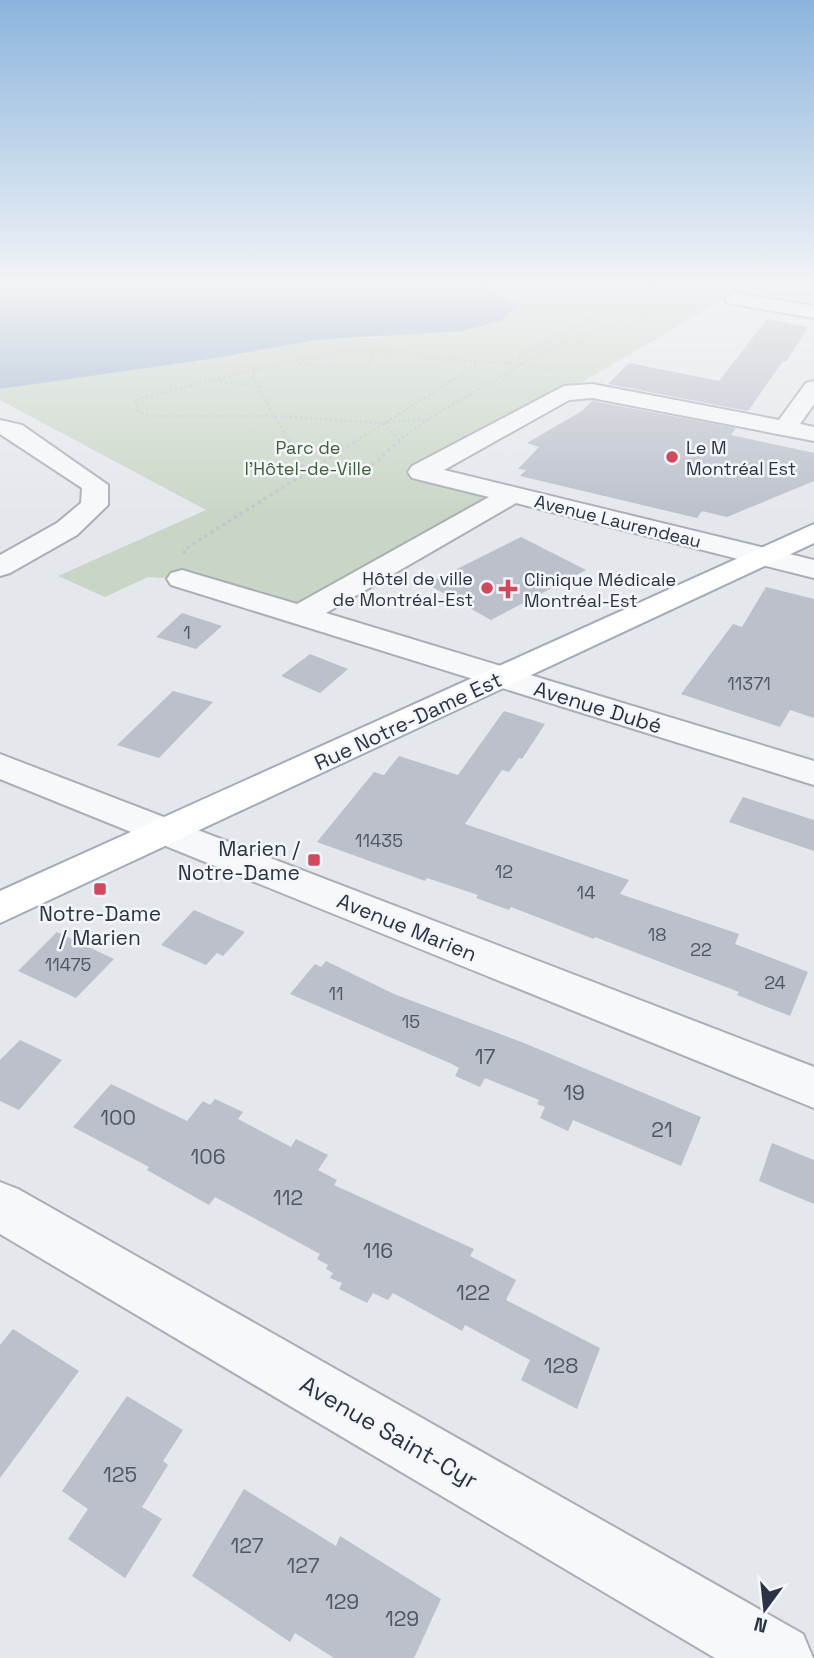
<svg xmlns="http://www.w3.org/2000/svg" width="814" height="1658" font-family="'Space Grotesk',sans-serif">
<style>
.green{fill:#c9d6c5}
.water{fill:#9fb4cc}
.building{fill:#bbc0ca}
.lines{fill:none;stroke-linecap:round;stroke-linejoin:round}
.minor-casing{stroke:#a9aeb7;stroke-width:4}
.major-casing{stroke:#a3abb8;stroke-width:4}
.path-far1{stroke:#c2c5cb;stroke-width:2.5;stroke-dasharray:2.5 2.5;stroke-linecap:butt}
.path{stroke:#c2c5cb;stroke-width:3.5;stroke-dasharray:3.5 3.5;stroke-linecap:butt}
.minor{fill:#f7f8fa;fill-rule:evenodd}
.major{fill:#fff;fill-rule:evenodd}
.poi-dot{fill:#d1495b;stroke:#f4f6f9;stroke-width:2.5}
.labels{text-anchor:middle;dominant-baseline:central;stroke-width:5;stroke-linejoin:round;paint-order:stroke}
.far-park-label{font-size:18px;fill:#3f6138;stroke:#f4f6f9}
.far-poi-label{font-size:18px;fill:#2b3445;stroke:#f4f6f9;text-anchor:start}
.far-street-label{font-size:18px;fill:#2b3445;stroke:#f4f6f9}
.number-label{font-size:18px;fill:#4f5766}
.street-label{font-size:21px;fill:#2b3445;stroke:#f4f6f9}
.poi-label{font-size:21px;fill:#2b3445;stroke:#f4f6f9;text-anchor:end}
.near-number-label{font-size:21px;fill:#4f5766}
.near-street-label{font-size:24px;fill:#2b3445;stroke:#f4f6f9}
</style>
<rect width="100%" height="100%" fill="#e4e7ec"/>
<!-- green -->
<path class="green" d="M479,284h70l20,6 28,-6h152l-185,109 -142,78 89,24 -210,120 -119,-36 -34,-2 -43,20 -47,-21 148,-66 -206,-110v-11l316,-49 57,-2 146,-33z"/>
<!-- water -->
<path class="water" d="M0,284h479l40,22 -19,15 -37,10 -147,9 -107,19 -209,30z"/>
<!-- building -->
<path class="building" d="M767,319l41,8 -22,35 -3,-1 -35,50 -140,-27 21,-21 90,18z
M592,401l144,27 -5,7 83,18v28l-87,36 -25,-6 -5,7 -177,-42 6,-6 -8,-1 21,-22 -12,-4 55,-32z
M521,537l65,33 -95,50 -64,-36z
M766,587l48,12v119l-24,-8 -10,17 -99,-33 52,-70 9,3z
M182,613l40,13 -26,23 -40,-12z
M310,654l38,15 -28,24 -39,-17z
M173,691l40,11 -54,56 -42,-13z
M504,711l41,13 -23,35 -3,-1 -10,14 -7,-2 -37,54 164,56 -9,14 119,40 -4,10 73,28 -18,44 -53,-21 2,-3 -144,-55 -1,2 -83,-32 -2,3 -33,-12 2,-3 -51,-17 -2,3 -108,-39 57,-70 10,3 15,-19 59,19z
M743,797l71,23v31l-85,-29z
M194,910l51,22 -22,24 -6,-3 -11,12 -45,-20z
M57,932l57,27 -38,39 -58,-27z
M326,961l68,33 130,49 177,74 -20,49 -108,-46 -5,11 -28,-13 5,-11 -8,-3 2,-4 -54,-22 -5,9 -25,-11 4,-8 -7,-4 -162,-70 25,-30 6,3z
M20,1040l42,20 -43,50 -19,-9v-41z
M111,1084l76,37 16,-20 7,4 5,-6 28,13 -5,7 53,28 5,-8 32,16 -10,15 19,10 -3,5 140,64 -4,7 46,24 -10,20 94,48 -23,61 -56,-29 9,-20 -65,-35 -3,6 -69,-38 -5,7 -15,-7 -6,10 -28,-14 3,-6 -12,-5 3,-5 -7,-4 2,-4 -11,-6 3,-5 -105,-57 -6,8 -62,-35 2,-3 -76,-40z
M772,1143l42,17v44l-55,-23z
M13,1329l66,42 -79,107v-133z
M127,1396l56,34 -20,31 5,4 -26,42 20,12 -37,59 -57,-39 20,-30 -26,-18z
M244,1489l92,57 4,-10 101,63 -27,59h-80l-39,-25 -5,9 -98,-66z"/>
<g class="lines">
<!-- minor casing -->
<g class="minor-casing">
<path id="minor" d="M735,293l79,13v12l-86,-15 -3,-4z
M814,381v23l-14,20 14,3v14l-222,-43 -23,2 -125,70 370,90v18l-298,-75 -190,110 488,148v24l-643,-200 -4,-6 4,-6 11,-3 115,34 192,-107 -77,-19 -4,-6 4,-6 152,-80 28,-2 187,36 27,-37z
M0,420l22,5 86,60v20l-31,30 -67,38 -10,3v-21l57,-32 24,-20 1,-15 -82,-54z
M0,754l814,313v41l-814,-329z
M0,1182l18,7 785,445 10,24h-98l-715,-424z"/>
</g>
<!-- major casing -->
<g class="major-casing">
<path id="major" d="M814,524v19l-814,380v-32z"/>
</g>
<!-- path-far1 -->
<path class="path-far1" d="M299,364l59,4 10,-3 7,-15
M523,364l-5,-8 144,-72
M257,369l-5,7 22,40h-123l-12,-4 -5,-12z
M257,369l91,-19 61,3 21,6 94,5 29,7
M210,380l43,6
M399,440l-17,-17 45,-4
M289,441l-15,-25 108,7
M356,441l122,-77
M398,441l30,-22 125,-73 37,-15 29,-6 75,-41"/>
<!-- path -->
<path class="path" d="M288,440l19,33 60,-3 33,-30
M184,554l1,-5 173,-109"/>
<!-- minor -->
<use href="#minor" class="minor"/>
<!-- major -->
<use href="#major" class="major"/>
</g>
<!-- sky -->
<linearGradient id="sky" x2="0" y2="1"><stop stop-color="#8bb4dd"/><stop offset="0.55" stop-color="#f3f4f6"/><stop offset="1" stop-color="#f3f4f6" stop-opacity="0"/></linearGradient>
<rect width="814" height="516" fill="url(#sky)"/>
<!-- markers -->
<g class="poi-dot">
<circle cx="672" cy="457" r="7"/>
<circle cx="487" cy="588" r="7"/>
<path d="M504.5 578.5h7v7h7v7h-7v7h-7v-7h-7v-7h7z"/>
<rect x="307" y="853" width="14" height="14" rx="3.5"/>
<rect x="93" y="882" width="14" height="14" rx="3.5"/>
</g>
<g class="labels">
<!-- far-park labels -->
<g class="far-park-label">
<text x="308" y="447">Parc de<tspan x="308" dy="21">l'Hôtel-de-Ville</tspan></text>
</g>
<!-- far-poi labels -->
<g class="far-poi-label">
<text x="686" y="447">Le M<tspan x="686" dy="21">Montréal Est</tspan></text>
<text x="473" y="578" text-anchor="end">Hôtel de ville<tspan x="473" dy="21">de Montréal-Est</tspan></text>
<text x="524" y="579">Clinique Médicale<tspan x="524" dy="21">Montréal-Est</tspan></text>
</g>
<!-- far-street labels -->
<g class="far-street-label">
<text transform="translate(618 521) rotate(14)">Avenue Laurendeau</text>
</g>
<!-- number labels -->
<g class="number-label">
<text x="187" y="632">1</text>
<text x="749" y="683">11371</text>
<text x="379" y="840">11435</text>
<text x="504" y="871">12</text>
<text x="586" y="892">14</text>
<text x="657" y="934">18</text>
<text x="701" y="949">22</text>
<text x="68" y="964">11475</text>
<text x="775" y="982">24</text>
<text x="336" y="993">11</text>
<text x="411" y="1021">15</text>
</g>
<!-- street labels -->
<g class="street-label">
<text transform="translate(598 707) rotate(17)">Avenue Dubé</text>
<text transform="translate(408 721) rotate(-25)">Rue Notre-Dame Est</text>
<text transform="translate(407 927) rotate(22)">Avenue Marien</text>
</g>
<!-- poi labels -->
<g class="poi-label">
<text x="300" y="848">Marien /<tspan x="300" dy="24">Notre-Dame</tspan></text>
<text x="100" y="913" text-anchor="middle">Notre-Dame<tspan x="100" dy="24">/ Marien</tspan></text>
</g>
<!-- near-number labels -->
<g class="near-number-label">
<text x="485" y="1056">17</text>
<text x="574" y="1092">19</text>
<text x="118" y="1117">100</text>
<text x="662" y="1129">21</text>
<text x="208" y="1156">106</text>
<text x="288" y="1197">112</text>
<text x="378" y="1250">116</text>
<text x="473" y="1292">122</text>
<text x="561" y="1365">128</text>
<text x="120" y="1474">125</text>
<text x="247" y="1545">127</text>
<text x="303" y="1565">127</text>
<text x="342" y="1601">129</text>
<text x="402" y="1618">129</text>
</g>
<!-- near-street labels -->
<g class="near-street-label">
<text transform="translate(389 1432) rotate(30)">Avenue Saint-Cyr</text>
</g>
</g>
<!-- north arrow -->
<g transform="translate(765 1609) rotate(195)" stroke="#f4f6f9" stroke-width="5" paint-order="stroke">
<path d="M0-5L12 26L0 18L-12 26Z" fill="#2b3445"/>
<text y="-10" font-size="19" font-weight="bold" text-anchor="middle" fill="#2b3445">N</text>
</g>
</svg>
